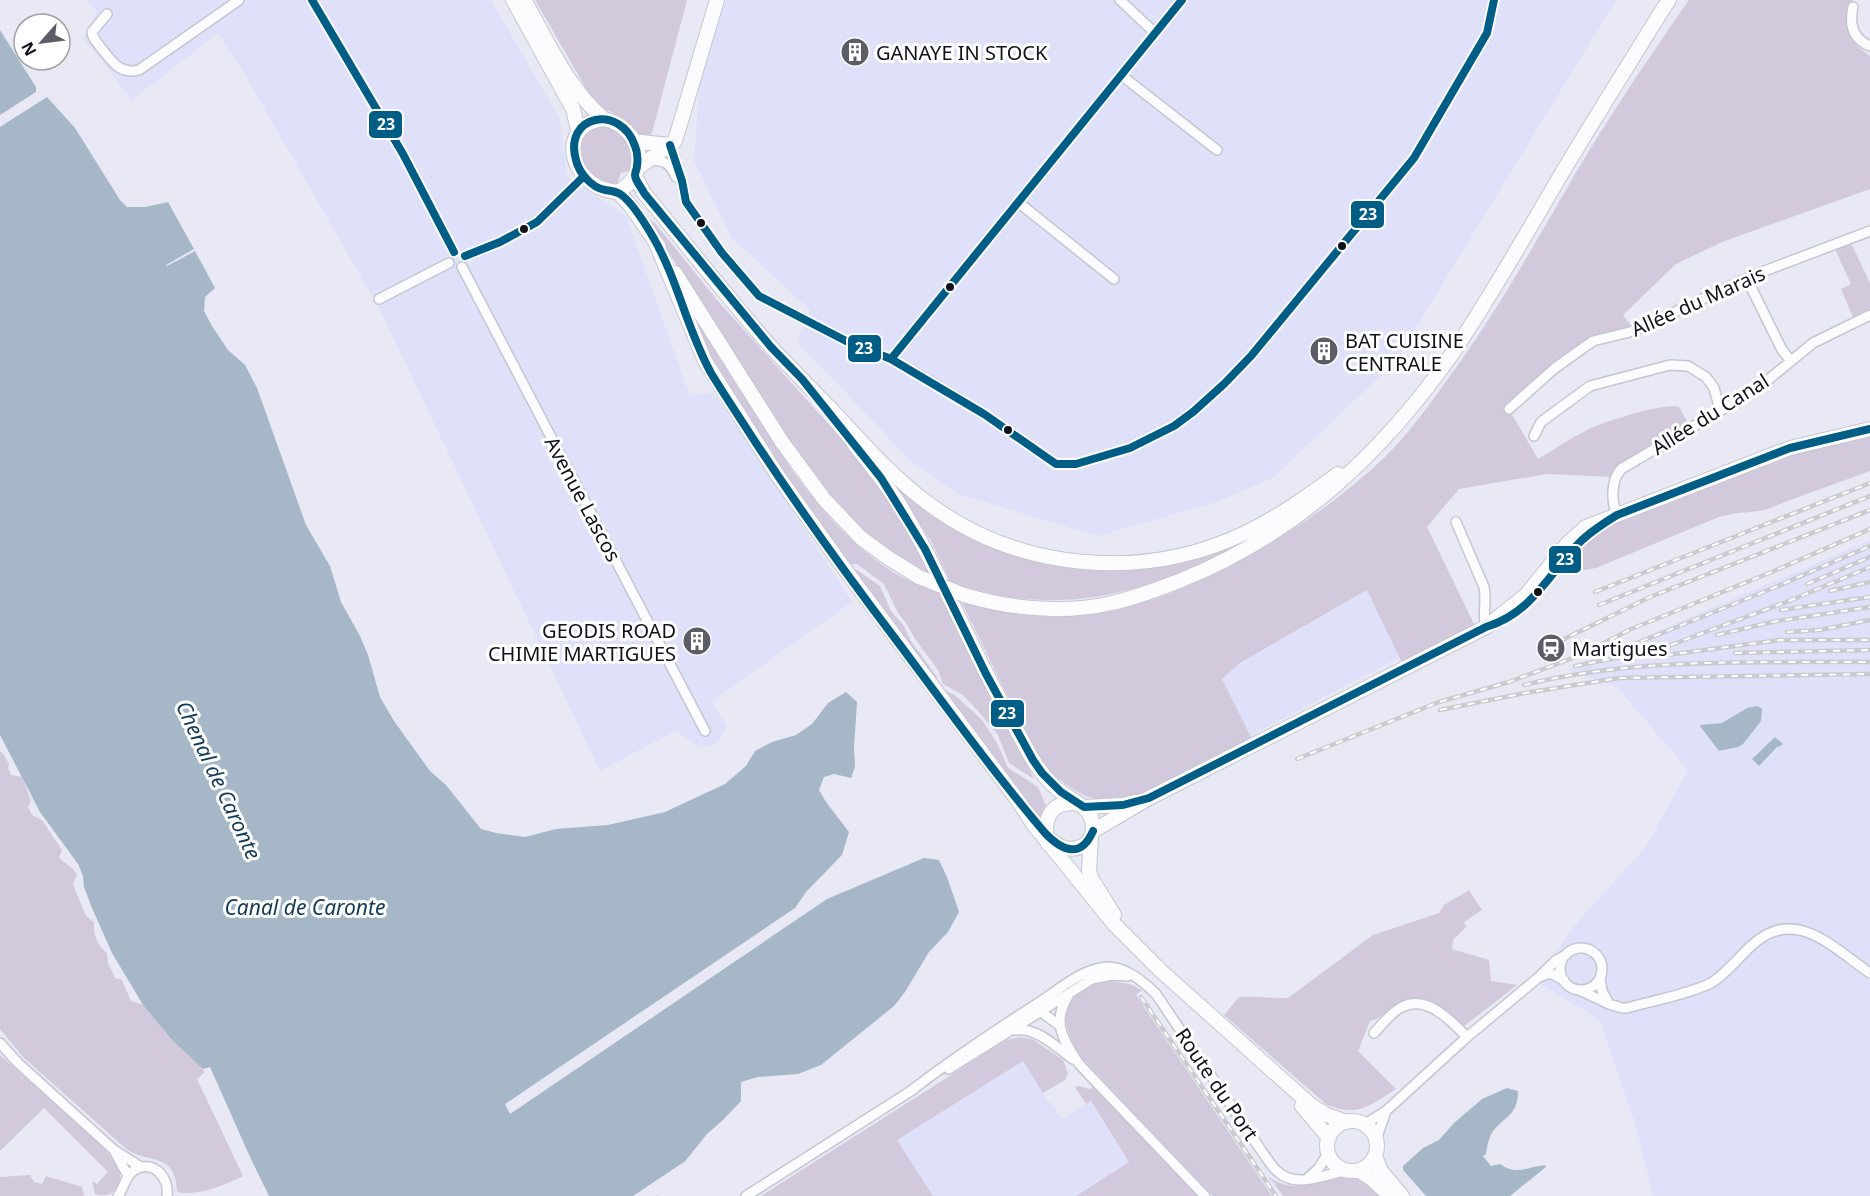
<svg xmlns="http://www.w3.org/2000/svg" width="1870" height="1196" font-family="'Noto Sans',sans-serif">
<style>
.built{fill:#dfe1fa}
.green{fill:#d3c9dc}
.water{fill:#a6b7c8}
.pier{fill:#e8e9f5}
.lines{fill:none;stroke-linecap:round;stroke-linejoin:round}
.street-casing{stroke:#c4c6d0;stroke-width:12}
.secondary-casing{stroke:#c4c6d0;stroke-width:16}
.street{stroke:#fcfcfe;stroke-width:9}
.secondary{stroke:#fcfcfe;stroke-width:14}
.rail-casing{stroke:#cacbcf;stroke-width:4.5}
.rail{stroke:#fff;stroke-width:2;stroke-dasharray:7;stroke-linecap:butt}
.secondary-bridge-casing{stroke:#c4c6d0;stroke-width:16;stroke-linecap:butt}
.secondary-bridge{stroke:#fcfcfe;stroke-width:14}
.bus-1-casing{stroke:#fff;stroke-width:12}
.bus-1{stroke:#005d86;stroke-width:8}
.bus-dot{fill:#10111a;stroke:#fff;stroke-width:2}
.labels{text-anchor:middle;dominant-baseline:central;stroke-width:6;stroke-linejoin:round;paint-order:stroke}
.poi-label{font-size:20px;fill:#10111a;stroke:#fff;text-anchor:start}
.street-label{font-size:20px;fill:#10111a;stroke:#fff}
.water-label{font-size:21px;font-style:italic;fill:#113a58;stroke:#fff}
.line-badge{stroke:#fff;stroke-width:2}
.badge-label{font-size:16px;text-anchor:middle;font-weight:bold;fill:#fff}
</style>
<rect width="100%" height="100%" fill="#e8e9f5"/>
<!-- built -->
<path class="built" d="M87,0h404l69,119 7,58 59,39 64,180 24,-4 138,210 -140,99 15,25 -9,17 -17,5 -26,-17 -75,40 -219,-459 -134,-234 -29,-45 -86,67 -49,-62 14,-27z
M720,0h896l-221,362 -121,115 -57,25 -119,34 -140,-42 -45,-31 -116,-121 13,-32 -78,-72 -38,-77 6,-81z
M1870,540v656h-217l-19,-77 -35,-100 -61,-36 32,-52 77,-86 41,-75 -71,-83 -50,-17z
M1368,590l31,68 -149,78 -28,-57 18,-16z
M1024,1061l25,42 2,-1 11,17 29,-18 38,62 -53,33h-143l-36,-56z"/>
<!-- green -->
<path class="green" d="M535,0h152l-35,133 -5,4 -13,-6 -21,-18 -18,-9z
M1689,0h164c-14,22 -3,43 17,56v133l-148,53 -46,22 -53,51 10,13 -32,7 -21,10 -73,61 31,53c17,-10 33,-21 49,-29 16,-8 77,-28 92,-23l9,16c-23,14 -61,31 -76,54l-65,-3 -88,15 -32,38 48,99 -73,37 -35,-73 -127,73 -18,16 30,60 -115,57c-34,9 -50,5 -78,-17l-3,3 -17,-22 -78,-159c81,28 162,15 238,-20 68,-32 133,-73 187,-125 23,-23 42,-49 61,-76 48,-65 87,-135 127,-204 36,-61 75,-119 115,-176z
M604,125c19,8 31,23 27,45l-10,3 -4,11c-27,-4 -43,-25 -32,-51z
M649,219l6,4 62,77 143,159 43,61 30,55 -40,-19 -32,-25 -25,-25 -53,-73 -133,-210z
M1851,243l19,40v26l-17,8 -12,-28 10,-5 -16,-35z
M694,320h2c20,32 40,64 61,96 36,58 75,116 133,154 17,11 36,17 54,25l90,184 -25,-16 -11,-28 -20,-24 -15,-16 -20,-11 -5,-14 -23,-31 -9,-16 -8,-10 -14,-29 -27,-20h-8l-53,-71 -81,-128z
M1870,432v39l-88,32c-21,12 -40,7 -63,14l-123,51 -38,7c18,-25 37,-42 64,-57l164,-64z
M900,489l79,50 116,29 147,-25c-95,52 -186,76 -291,40l-20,-42 -34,-49z
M852,570h5l23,16 11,25 13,15 7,15 26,36v5z
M941,689l14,6 27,25 15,23 11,25 30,19 8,19 -4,14 -6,-3z
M0,751l4,4 5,9 -1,4 3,7 11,2 9,24 -3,6 4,8 10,5 20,30 -3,7c6,7 13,9 18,17l-4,10 13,32 8,6c-1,13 3,22 13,31l1,10 7,15 7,2 9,21 12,4 29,35 31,29 1,4 -7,6 46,97c-21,10 -43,20 -66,16 -1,-42 -30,-27 -52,-44l-102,-91 -23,-28z
M1469,890l13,20 -18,12 2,5 -13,13 -1,9 37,11 2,21 26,4 -54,42c-24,-16 -45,-39 -73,-18 -7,5 -12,11 -20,12l-12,30 38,38c-27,17 -37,28 -69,16l-103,-90 15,-18c17,-2 32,2 49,1l85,-63 66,-22 5,-8z
M1111,981l19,3 12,6 -6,5 136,201h-59l-131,-138c-27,-40 -22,-69 29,-77z
M1019,1037l13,2 31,21 5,13 -3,7 -22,13 -20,-32 -126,79 36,56h-172l231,-147 15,-9z
M0,1055l102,91c11,13 28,30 11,46 -5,4 -11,4 -18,2l-3,-13 5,3 10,-11v-2l-63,-63 -44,43z
M1079,1086l11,3 3,-2 107,109h-124l53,-34 -38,-61 -5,3 -11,-17z
M30,1175l4,7 8,2 4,-8 36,11 2,9h-84v-19z
M1344,1176l15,1 25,19h-101l-14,-19c29,19 46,1 75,-1z"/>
<!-- water -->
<path class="water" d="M0,30l36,57v5l-36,23z
M47,97l28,31 45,72 7,7h18l23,-5 26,47 -28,16 1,1 28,-15 20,37 -10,9 -1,14 8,15 16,24 17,15 12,23 49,137 24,41 11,36 19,34 8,19 12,42 14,24 36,50 16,14 35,44 15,4 29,4 31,-8 52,-4 57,-13 60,-28 21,-18 9,-15 17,-9 24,-7 16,-11 16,-21 18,-11 11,10 -3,46 1,19 -4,11 -17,-4 -10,3 -5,13 7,12 23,30 -7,23 -36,37 -11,16 -290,196 5,10 317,-215 97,-41 15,2 8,17 12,35 -11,20 -19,20 -24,40 -11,14 -73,59 -23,9 -40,3 -17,5v19l-18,19 -16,14 -50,62h-388l-19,-39 -40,-90 -7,2 -31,-29 -29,-35 -31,-52 -20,-45 -8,-21 -1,-11 -5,-12 -38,-52 -40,-77v-608z
M1758,706l4,3 -1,12 -18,23 -5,3 -19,4 -19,-25 1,-1 21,-2 25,-15z
M1775,737l8,7 -4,3 -1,-1 -19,20 -7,-7z
M1507,1088l11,3c0,24 -12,24 -25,40 -4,5 -6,16 -7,23l-3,2 8,10 9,-2c17,12 27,3 45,1l1,2 -36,29h-84l-23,-26v-4l20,-18 16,-8 15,-17 28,-24z"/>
<!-- pier -->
<path class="pier" d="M693,1156l-26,33 -11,7h-23z"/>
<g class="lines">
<!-- street casing -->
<g class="street-casing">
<path id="street" d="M312,0l91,154 51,98
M1120,0l35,33
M1853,7c-4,18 0,32 17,39
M107,14l-15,18c1,7 5,11 10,17 10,13 19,26 37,21l100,-70
M1121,75l96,75
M670,145l12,36 4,21 36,51 37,43 89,46 43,17 44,25 49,30 72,50h20l54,-16 44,-22 19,-14 31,-28 27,-28 163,-198 73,-125 7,-33
M649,160c15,0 21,3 27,17
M1018,202l96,77
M465,256l35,-14 37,-20 47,-46
M462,267l243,464
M1747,279l35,71 9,11
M379,299l70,-36
M891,359l291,-359
M1509,409l46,-41 38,-27 41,-10 120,-56 116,-44
M1534,436l7,-14 49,-36 80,-21 18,1 18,11 8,11 6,22
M1617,515c-6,-14 -6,-34 4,-46l136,-80 56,-46 57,-28
M1456,522l28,65c3,14 -2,27 2,40
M1560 969a21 21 0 1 1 42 0a21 21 0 1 1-42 0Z
M1564,980l-14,-7 -11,4 16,-16 11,-6
M1579,990l30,14 -7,-13 -2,-13
M1068,996c-17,27 -4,45 11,68l126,132
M1609,1004l13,4h5c24,-7 63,-14 84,-25 15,-9 27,-25 40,-37 43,-41 81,1 119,27
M1037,1009l22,16
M1015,1030c22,-3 41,17 58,29
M1374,1033c8,-8 17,-21 28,-26 25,-13 49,14 65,30
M0,1043l18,20 96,87 27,17
M949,1069l143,-90 20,-4 16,1
M909,1092c44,-33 88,-63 134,-92 19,-13 41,-32 65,-33 18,0 36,15 48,27l109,162c4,5 7,11 12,15 19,19 49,3 71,-1
M1386,1111l81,-74 72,-60
M1365,1124l21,-13 -10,29
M114,1150l14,26
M1308,1178l11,-10 9,-15
M118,1196c6,-8 7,-19 15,-25 19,-13 37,6 34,25
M746,1196l168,-107"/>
</g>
<!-- secondary casing -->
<g class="secondary-casing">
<path id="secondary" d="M513,0l60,109 5,21
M524,0c24,41 43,88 80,119
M604,119c37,8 49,54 14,73 -9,-1 -16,-2 -23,-7 -29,-17 -32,-62 9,-66z
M636,143l5,-1 29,3
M639,167l36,-26 42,-141
M635,176l9,17c42,51 83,104 127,154 20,21 40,42 60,62 31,33 61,68 98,95 89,66 212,78 314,30 34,-16 65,-38 95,-60
M618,192l12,13 29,42
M655,241l50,120 73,115 66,92 175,234 14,22 81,100 47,47 151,135 15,9 20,7
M675,273l107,169 42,57 37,39 29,21 29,18
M854,444c15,19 30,38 44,58 27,44 49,91 72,138 18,38 38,75 59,113 7,13 16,25 27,35 12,11 33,17 36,33 6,27 -24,36 -41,19
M964,595c48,14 100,19 148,8 23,-5 46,-14 67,-22 116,-46 202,-126 273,-227 32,-47 60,-96 89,-145 29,-51 60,-100 91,-150 12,-19 24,-40 37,-59
M1084,807l39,-2 12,-3
M1093,831l56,-33 337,-171 40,-32 42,-52 18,-16 204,-79 80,-19
M1091,837l-2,33 2,8 23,37
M1048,844c-6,-25 3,-45 31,-40
M1302,1106l27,32
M1327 1146a25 25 0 1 1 50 0a25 25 0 1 1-50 0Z
M1375,1156l6,15 21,25
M1358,1170l14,9 18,17"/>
</g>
<!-- street -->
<use href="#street" class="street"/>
<!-- secondary -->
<use href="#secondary" class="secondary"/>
<!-- rail casing -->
<g class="rail-casing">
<path id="rail" d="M1807,584l63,-27
M1830,591l40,-9
M1595,592l275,-109
M1599,605l271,-109
M1781,610l89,-13
M1787,632l33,-2 50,-10
M1717,635l55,-13 98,-15
M1558,642l92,-45 220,-87
M1615,652l156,-63 99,-43
M1735,653l135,-3
M1652,657l128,-17h90
M1575,666l61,-12 32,-8 121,-45 81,-34
M1524,685c113,-28 231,-22 346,-23
M1440,710l85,-17 94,-15 251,-4
M1297,759l142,-57 70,-20 48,-18 28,-11 44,-23 145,-59 96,-42
M1141,997l135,199"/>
</g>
<!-- rail -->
<use href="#rail" class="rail"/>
<!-- secondary-bridge casing -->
<g class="secondary-bridge-casing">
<path id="secondary-bridge" d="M919,577l45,18"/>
</g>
<!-- secondary-bridge -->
<use href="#secondary-bridge" class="secondary-bridge"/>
<!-- bus-1 casing -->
<g class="bus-1-casing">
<path id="bus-1" d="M312,0l91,154 51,98
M670,145l12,36 4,21 36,51 37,43 89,46 43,17 93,55 72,50h20l54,-16 44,-22 19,-14 31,-28 27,-28 163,-198 73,-125 7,-33
M465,256l35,-14 37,-20 47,-46
M891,359l291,-359
M1093,831c-12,28 -31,20 -48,2 -51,-60 -98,-125 -145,-188 -51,-67 -100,-135 -146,-205 -14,-22 -29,-44 -43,-67 -24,-43 -33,-93 -58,-136 -7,-12 -22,-36 -33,-43 -5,-3 -9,-3 -15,-4 -13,-2 -26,-17 -29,-30 -13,-46 45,-56 59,-14 3,7 3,13 2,20 0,3 -2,6 -2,9 0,6 7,13 9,18l127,154 31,32 79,99 44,71 61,125 47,86 9,13 19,19 23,15 39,-2 26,-7 337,-171c46,-14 62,-52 93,-84 11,-11 25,-20 38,-28l173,-67 80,-19"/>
</g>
<!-- bus-1 -->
<use href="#bus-1" class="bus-1"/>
</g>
<!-- icons -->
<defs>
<g id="building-disc" transform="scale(1.5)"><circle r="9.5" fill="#5c5d67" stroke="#fff"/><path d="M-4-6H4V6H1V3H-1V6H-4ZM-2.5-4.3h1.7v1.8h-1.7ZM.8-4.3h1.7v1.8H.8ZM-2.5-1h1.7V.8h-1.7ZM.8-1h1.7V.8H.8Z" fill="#fff"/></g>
<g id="station-disc" transform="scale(1.5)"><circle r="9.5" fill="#5c5d67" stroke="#fff"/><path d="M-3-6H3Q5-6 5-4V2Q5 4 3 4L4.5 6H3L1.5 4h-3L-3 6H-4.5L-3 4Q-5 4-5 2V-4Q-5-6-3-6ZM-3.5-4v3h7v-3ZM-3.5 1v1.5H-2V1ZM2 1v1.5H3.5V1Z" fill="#fff"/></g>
</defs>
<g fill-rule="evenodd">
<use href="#building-disc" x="855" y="52"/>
<use href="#building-disc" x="1324" y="351"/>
<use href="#building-disc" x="697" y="641"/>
<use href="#station-disc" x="1551" y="648"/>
</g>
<!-- markers -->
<g class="bus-dot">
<circle cx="701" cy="223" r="5"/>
<circle cx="524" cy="229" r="5"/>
<circle cx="1342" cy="246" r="5"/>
<circle cx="950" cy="287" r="5"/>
<circle cx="1008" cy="430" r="5"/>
<circle cx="1538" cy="592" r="5"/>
</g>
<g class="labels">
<!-- poi labels -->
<g class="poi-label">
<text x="876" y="52">GANAYE IN STOCK</text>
<text x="1345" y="340">BAT CUISINE<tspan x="1345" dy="23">CENTRALE</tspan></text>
<text x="676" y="630" text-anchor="end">GEODIS ROAD<tspan x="676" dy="23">CHIMIE MARTIGUES</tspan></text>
<text x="1572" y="648">Martigues</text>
</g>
<!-- street labels -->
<g class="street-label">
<text transform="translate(1698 301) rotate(-24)">Allée du Marais</text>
<text transform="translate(1710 414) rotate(-32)">Allée du Canal</text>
<text transform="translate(583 499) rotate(62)">Avenue Lascos</text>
<text transform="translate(1217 1084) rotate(56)">Route du Port</text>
</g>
<!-- water labels -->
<g class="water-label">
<text transform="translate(219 780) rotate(65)">Chenal de Caronte</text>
<text x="305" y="907">Canal de Caronte</text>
</g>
</g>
<g class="line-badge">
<rect x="368" y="110" width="35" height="29" rx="6" fill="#005d86"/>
<rect x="1350" y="200" width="35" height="29" rx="6" fill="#005d86"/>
<rect x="847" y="334" width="35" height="29" rx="6" fill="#005d86"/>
<rect x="1548" y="545" width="34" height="29" rx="6" fill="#005d86"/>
<rect x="990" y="699" width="35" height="29" rx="6" fill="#005d86"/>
</g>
<g class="badge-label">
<text x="386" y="130">23</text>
<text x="1368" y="220">23</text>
<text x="864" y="354">23</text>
<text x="1565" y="565">23</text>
<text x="1007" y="719">23</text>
</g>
<!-- north arrow -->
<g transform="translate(42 42) rotate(242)"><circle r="28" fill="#ffffff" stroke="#9fa0a3" stroke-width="1.5"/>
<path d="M0-4.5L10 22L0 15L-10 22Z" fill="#5c5d67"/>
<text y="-9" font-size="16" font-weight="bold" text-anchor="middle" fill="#10111a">N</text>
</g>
</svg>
